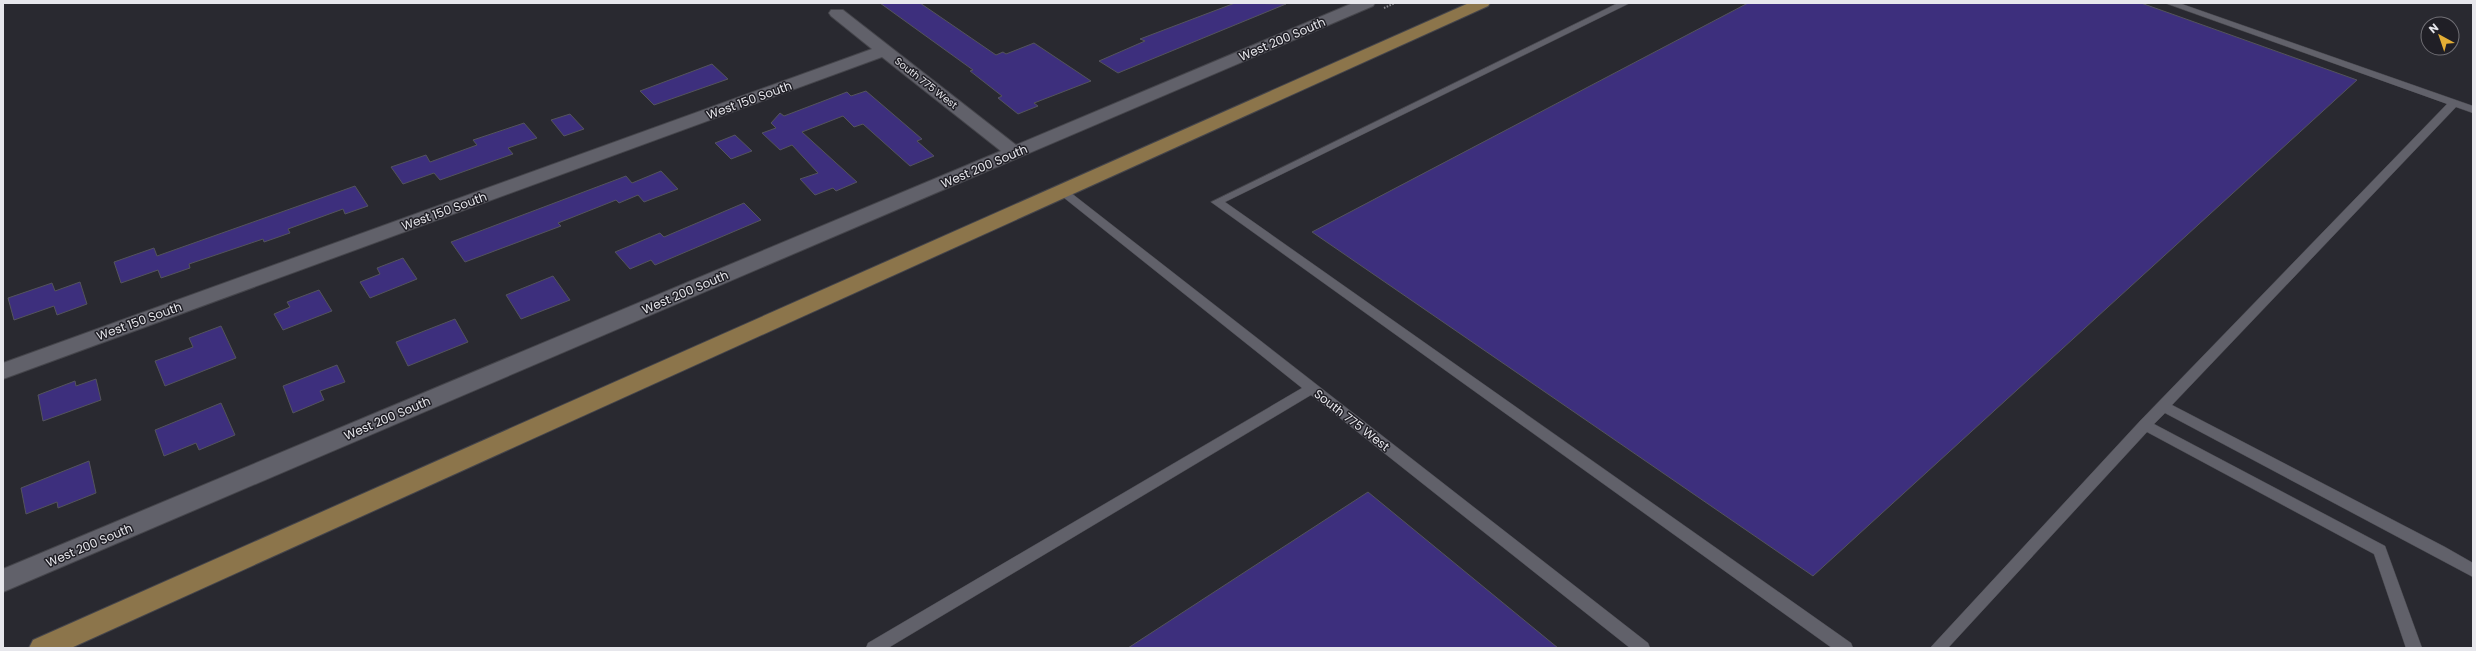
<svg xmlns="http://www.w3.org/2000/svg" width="2476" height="651" font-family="Poppins,sans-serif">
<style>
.building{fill:#3d2f7d;stroke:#54545c}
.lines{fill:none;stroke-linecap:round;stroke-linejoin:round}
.lane-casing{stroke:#45454b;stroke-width:1}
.street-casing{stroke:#45454b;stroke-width:2}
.primary-casing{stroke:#45454b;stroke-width:2}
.path{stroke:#89898f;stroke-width:2;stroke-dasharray:1.5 1.5;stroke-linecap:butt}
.lane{fill:#61616a;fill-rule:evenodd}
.street{fill:#61616a;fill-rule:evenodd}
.primary{fill:#8c754b;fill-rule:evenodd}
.labels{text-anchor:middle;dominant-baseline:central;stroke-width:3;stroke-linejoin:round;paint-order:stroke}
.far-street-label{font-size:10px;fill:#e7e7ec;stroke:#201f26}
.street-label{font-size:12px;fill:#e7e7ec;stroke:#201f26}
</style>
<rect width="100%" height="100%" fill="#292930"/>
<!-- building -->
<path class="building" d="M880,3h40l76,52 7,-3 3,2 28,-11 57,38 -57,22 4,3 -20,8 -20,-16 4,-2 -32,-25 3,-1z
M1235,3l51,1 -168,69 -19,-12 46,-20 -5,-2z
M1748,3h393l216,77 -544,496 -501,-344z
M712,64l16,15 -74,26 -14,-14z
M866,91l56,48 -5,2 17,15 -24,10 -47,-42 -9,3 -11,-11 -41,16 55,50 -21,9 -3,-3 -18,7 -15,-16 18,-6 -26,-28 -12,5 -18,-17 14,-5 -5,-5 9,-10 4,3 63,-24 4,4z
M570,114l14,15 -20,7 -13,-16z
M524,123l13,15 -29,10 5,6 -73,26 -6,-7 -31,11 -12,-17 35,-12 4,7 47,-17 -4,-5z
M735,135l17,16 -21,8 -16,-16z
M661,171l17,18 -34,13 -6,-7 -19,8 -3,-3 -58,23 3,3 -96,36 -14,-20 175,-66 6,7z
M355,186l13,20 -23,8 -2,-5 -55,20 2,4 -26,9 -1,-3 -74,25 1,4 -29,10 -3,-8 -37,13 -7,-21 40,-14 3,8z
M744,203l17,17 -106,45 -4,-5 -21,9 -15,-17 45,-19 4,4z
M403,258l14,21 -47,19 -10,-16 20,-8 -3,-6z
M553,276l17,24 -49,19 -15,-24z
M80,282l7,22 -30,11 -3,-9 -40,14 -6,-22 44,-15 3,8z
M319,290l13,21 -49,19 -9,-16 16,-7 -3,-5z
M455,319l13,23 -60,24 -12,-24z
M221,326l15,32 -71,28 -10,-25 38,-14 -4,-9z
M337,365l8,17 -25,9 4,9 -31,13 -10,-27z
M96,379l5,21 -58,21 -5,-26 37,-14 1,5z
M221,403l14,32 -36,15 -3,-7 -32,13 -9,-26z
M89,461l7,32 -38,15 -1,-6 -31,12 -5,-26z
M1368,492l190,156h-430z"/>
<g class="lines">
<!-- lane casing -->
<g class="lane-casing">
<path id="lane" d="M1618,3h12l-405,199 626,441 2,5h-21l-621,-446z
M2165,3h14l294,103v7l-17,-6 -284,298 273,142 28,16v14l-308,-164 -11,11 231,122 37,102h-16l-32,-94 -227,-122 -199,216h-18l210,-227 307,-317z
M1062,188l4,1 582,454 2,5h-20l-319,-253 -423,253h-22l2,-5 434,-255 -244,-195 -2,-2 2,-2z"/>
</g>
<!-- street casing -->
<g class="street-casing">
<path id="street" d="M1353,3h22l-2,3 -1370,586v-23l998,-418 -119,-94 -879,322v-16l869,-314 -41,-33 -2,-3 2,-3h12l173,135z"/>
</g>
<!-- primary casing -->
<g class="primary-casing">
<path id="primary" d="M1469,3h21l-2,3 -1417,642h-42l4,-8z"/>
</g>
<!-- path -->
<path class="path" d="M1384,8l11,-5"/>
<!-- lane -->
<use href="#lane" class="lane"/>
<!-- street -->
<use href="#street" class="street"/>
<!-- primary -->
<use href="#primary" class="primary"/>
</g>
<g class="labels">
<!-- far-street labels -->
<g class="far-street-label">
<text transform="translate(926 83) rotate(38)">South 775 West</text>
</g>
<!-- street labels -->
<g class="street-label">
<text transform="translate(1282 39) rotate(-23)">West 200 South</text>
<text transform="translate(749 100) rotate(-20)">West 150 South</text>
<text transform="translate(984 166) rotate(-23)">West 200 South</text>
<text transform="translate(444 211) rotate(-20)">West 150 South</text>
<text transform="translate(685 292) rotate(-23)">West 200 South</text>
<text transform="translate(139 321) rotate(-20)">West 150 South</text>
<text transform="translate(387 418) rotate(-23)">West 200 South</text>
<text transform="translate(1352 420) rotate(38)">South 775 West</text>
<text transform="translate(89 545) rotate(-23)">West 200 South</text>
</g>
</g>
<!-- border -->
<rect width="2476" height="651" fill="none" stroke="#e7e7ec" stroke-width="8"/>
<!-- north arrow -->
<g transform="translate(2440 36) rotate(320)"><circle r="19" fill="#201f26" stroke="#706f75"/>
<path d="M0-3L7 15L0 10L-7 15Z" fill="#e4ae35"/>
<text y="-6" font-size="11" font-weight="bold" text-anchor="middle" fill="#e7e7ec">N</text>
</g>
</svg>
